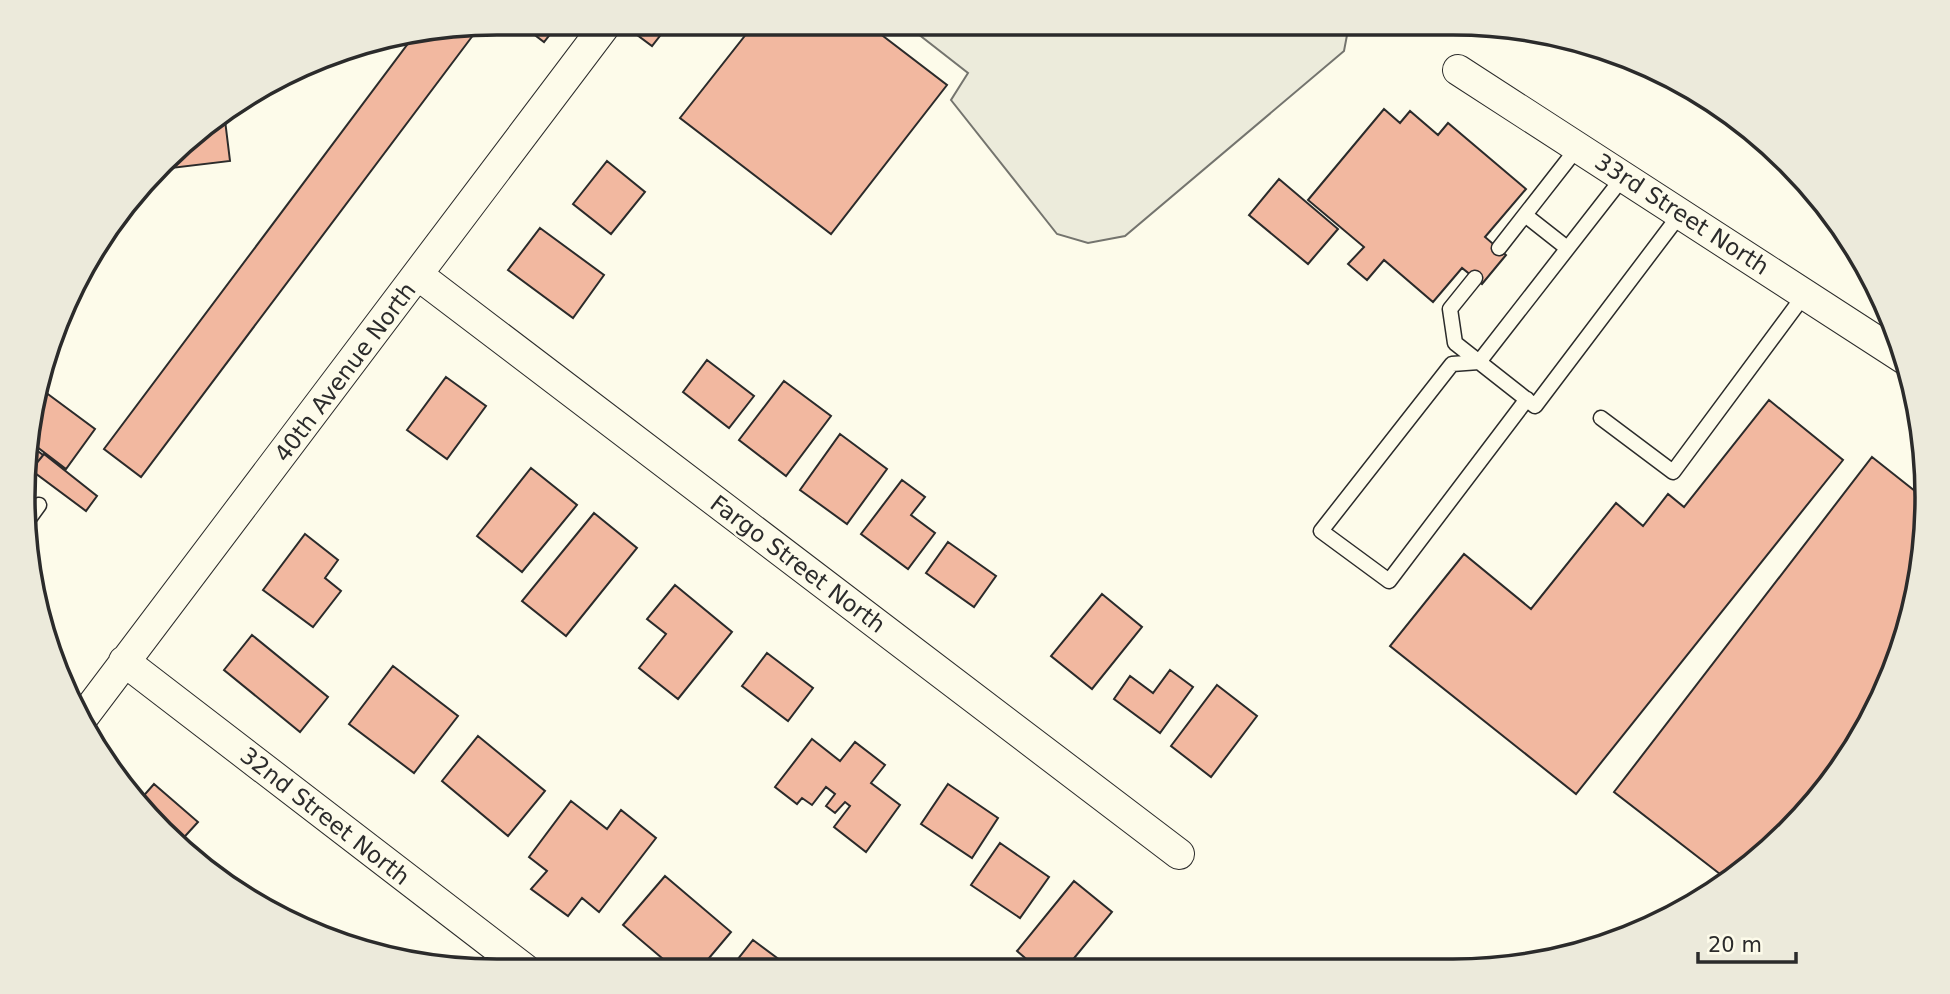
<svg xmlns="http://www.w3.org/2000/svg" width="1950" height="994" font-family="'DejaVu Sans',sans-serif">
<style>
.green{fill:#ecebdb;stroke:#74746e;stroke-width:2}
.building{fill:#f2b8a0;stroke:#2b2b2b;stroke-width:2}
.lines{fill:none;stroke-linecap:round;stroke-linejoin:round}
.lane-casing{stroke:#2b2b2b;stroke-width:17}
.street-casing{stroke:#2b2b2b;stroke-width:32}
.lane{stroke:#fdfbea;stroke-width:14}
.street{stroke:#fdfbea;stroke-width:30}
.labels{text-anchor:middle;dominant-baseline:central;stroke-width:5;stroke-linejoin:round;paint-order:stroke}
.street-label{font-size:23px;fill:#2b2b2b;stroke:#fdfbea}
.rim{fill:none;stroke:#2b2b2b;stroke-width:3.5}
</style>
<rect width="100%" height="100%" fill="#fdfbea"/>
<!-- green -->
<path class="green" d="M904,23l437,1 7,6 -4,21 -219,185 -37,7 -31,-9 -106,-134 17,-27z"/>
<!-- building -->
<path class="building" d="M519,23h40l-15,19z
M621,23h49l-18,23z
M755,23h111l81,62 -116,149 -151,-116z
M480,26l-339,451 -37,-28 309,-412z
M1384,109l16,14 10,-12 28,24 10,-12 78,66 -41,48 21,18 -24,29 -20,-16 -29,34 -49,-42 -17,20 -19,-16 16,-17 -56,-47z
M224,112l6,49 -67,8 45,-48z
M607,161l38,31 -34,42 -38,-30z
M1279,179l59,50 -30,35 -59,-49z
M540,228l64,47 -31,43 -65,-48z
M707,360l47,36 -25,32 -46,-36z
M446,377l40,29 -39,53 -40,-29z
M784,381l47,35 -45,60 -47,-36z
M37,386l58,43 -29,40 -38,-29z
M1769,400l74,60 -267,334 -186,-148 74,-92 67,55 85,-106 27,23 25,-32 16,13z
M840,434l47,35 -40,55 -47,-34z
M27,443l16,12 -19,24v-13z
M44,454l53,42 -11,15 -55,-41z
M1872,457l53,42 1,29 -15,92 -33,87 -69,103 -80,71 -115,-89z
M531,468l46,37 -55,67 -45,-36z
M902,480l23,17 -14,18 24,18 -27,36 -47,-35z
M594,513l43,35 -71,88 -44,-35z
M305,534l33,26 -13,18 16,13 -28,36 -50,-37z
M948,542l48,34 -22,31 -48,-34z
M675,585l57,47 -54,67 -39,-31 27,-34 -19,-15z
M1102,594l40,33 -50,62 -41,-33z
M252,635l76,62 -28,35 -76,-62z
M767,653l46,35 -25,33 -46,-35z
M393,666l65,50 -44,57 -65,-49z
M1170,670l23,17 -33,46 -46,-34 16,-23 23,17z
M1217,685l40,31 -46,61 -40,-31z
M478,736l67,55 -37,45 -66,-55z
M812,739l28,22 15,-19 30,23 -14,18 29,22 -34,47 -32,-25 16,-21 -5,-4 -10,11 -9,-7 9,-12 -9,-7 -14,18 -10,-7 -5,6 -22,-17z
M154,784l44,38 -20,22 -17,-12 -22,-31z
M948,784l50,34 -26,40 -51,-34z
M571,801l36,28 14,-19 35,28 -57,74 -17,-14 -14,18 -37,-27 16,-18 -18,-14z
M1000,843l49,34 -29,41 -49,-33z
M665,876l66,56 -32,38h-23l-53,-45z
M1074,881l38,31 -46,56 -28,1 -21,-18z
M753,940l39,29h-62z"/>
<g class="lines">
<!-- lane casing -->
<g class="lane-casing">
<path id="lane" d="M1525,215l42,33
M1499,248l79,-101
M1475,278l-25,31 5,34 80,63 146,-193
M1527,399l-138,182 -68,-50 131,-167 27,-2 145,-186
M1601,418l72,54 132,-178
M26,523l13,-18"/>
</g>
<!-- street casing -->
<g class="street-casing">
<path id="street" d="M1458,70l448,290
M418,275l761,579
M124,661l402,309
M81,720l526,-697"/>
</g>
<!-- lane -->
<use href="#lane" class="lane"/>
<!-- street -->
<use href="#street" class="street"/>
</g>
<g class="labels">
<!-- street labels -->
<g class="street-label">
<text transform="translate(1682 214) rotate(33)">33rd Street North</text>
<text transform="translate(345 372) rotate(-53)">40th Avenue North</text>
<text transform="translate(798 564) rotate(37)">Fargo Street North</text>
<text transform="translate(325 816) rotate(38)">32nd Street North</text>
</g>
</g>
<!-- crop -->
<path d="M0 0H1950V994H0ZM497 35H1453A462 462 0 0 1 1915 497V497A462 462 0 0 1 1453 959H497A462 462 0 0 1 35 497V497A462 462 0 0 1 497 35Z" fill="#eceadb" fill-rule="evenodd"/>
<path class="rim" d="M497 35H1453A462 462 0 0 1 1915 497V497A462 462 0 0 1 1453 959H497A462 462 0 0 1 35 497V497A462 462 0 0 1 497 35Z"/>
<!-- scale -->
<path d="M1698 952v10h98v-10" fill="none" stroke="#2b2b2b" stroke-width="3.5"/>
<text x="1708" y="952" font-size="21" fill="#2b2b2b" stroke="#fdfbea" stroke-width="5" paint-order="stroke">20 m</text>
</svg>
